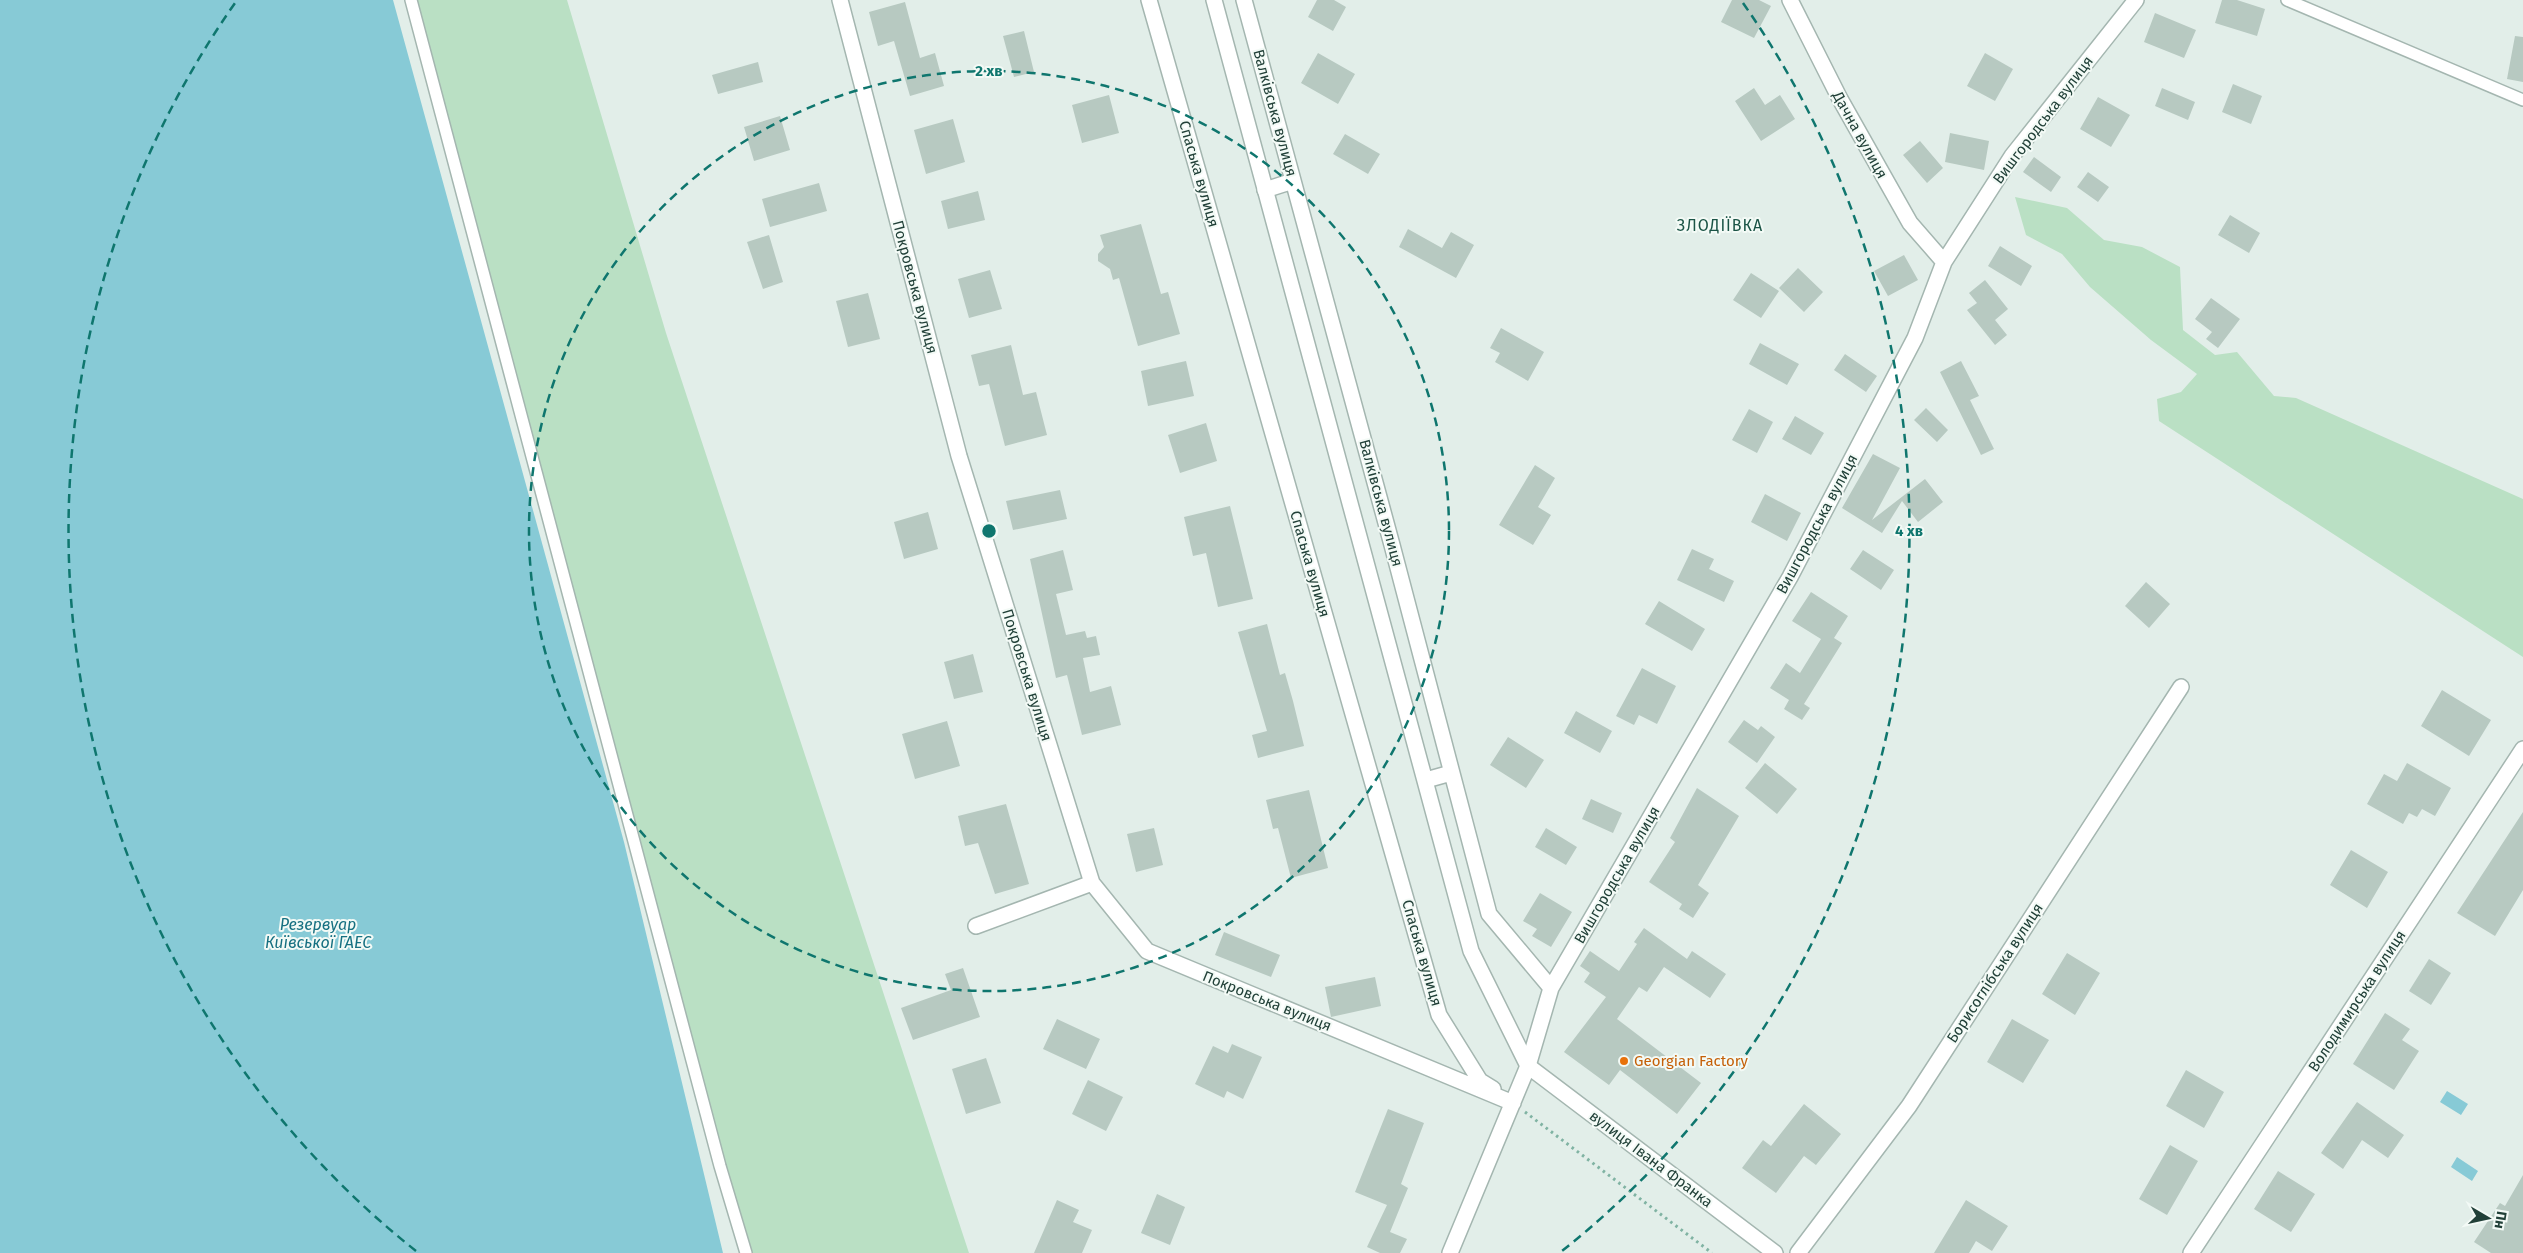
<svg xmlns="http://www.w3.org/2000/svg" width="2523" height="1253" font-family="'Fira Sans',sans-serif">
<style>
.green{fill:#bae0c4}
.water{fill:#87cad6}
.building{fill:#b7c9c1}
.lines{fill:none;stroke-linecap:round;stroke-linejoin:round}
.service-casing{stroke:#a4b6b0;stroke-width:14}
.minor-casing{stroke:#a4b6b0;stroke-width:18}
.tertiary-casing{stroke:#a4b6b0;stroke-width:18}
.path{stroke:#80b3a3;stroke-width:3;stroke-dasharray:2.5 4;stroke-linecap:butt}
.service{stroke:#fff;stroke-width:11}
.minor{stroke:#fff;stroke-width:15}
.tertiary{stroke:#fff;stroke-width:15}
.ring{fill:none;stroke:#0f766e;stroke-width:2.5;stroke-dasharray:9 6}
.food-dot{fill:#e8710a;stroke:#f3faf6;stroke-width:2}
.labels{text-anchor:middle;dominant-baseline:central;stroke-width:4;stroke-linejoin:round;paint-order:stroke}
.street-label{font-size:15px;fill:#214038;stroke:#f3faf6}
.food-label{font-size:15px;fill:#c56008;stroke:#f3faf6;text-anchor:start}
.neighbourhood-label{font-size:16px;letter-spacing:1px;fill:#1b5446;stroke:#f3faf6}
.water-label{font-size:16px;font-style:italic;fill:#167081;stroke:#f3faf6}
.centre{fill:#0f766e;stroke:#f3faf6;stroke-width:2.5}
.ring-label{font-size:15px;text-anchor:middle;font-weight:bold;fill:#0f766e;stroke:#f3faf6;stroke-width:4;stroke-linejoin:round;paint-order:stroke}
</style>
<rect width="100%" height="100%" fill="#e2eee9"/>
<!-- green -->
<path class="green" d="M411,0h156l99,333 303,920h-223z
M2015,197l52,11 37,32 38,7 38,20 3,63 32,25 22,-3 37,44 22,2 227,101v158l-364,-236 -2,-22 24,-7 16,-18 -46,-34 -61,-53 -28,-33 -36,-19z"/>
<!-- water -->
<path class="water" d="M0,0h393l231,842 99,411h-723z
M2447,1091l21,13 -7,11 -21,-13z
M2457,1157l21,14 -6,10 -21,-14z"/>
<!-- building -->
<path class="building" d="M1317,0h17l12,7 -13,24 -25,-14z
M1732,0h27l12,6 -17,32 -33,-16z
M2222,0h15l28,9 -8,27 -42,-13z
M905,2l15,56 15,-5 9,33 -34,10 -16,-55 -16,5 -9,-34z
M2155,13l41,17 -12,28 -40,-16z
M1024,31l10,41 -20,5 -11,-41z
M2515,36l8,1v45l-16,-3z
M1318,53l37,21 -17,30 -37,-21z
M1985,53l28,16 -18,32 -28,-15z
M758,62l5,20 -45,12 -6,-19z
M2233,84l29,12 -11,28 -29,-12z
M1754,88l11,17 15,-10 15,24 -34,22 -26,-40z
M2162,88l33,14 -7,18 -33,-14z
M1109,95l10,38 -37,10 -10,-38z
M2098,97l32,18 -19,32 -31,-18z
M780,116l10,34 -36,11 -10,-34z
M953,119l12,43 -39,12 -12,-44z
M1950,133l39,8 -5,29 -39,-8z
M1345,134l35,20 -12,20 -35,-20z
M1920,141l23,27 -16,15 -24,-28z
M2034,157l27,20 -10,15 -28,-20z
M2088,172l21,15 -11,15 -21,-15z
M819,183l8,28 -57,16 -8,-28z
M978,191l7,29 -37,9 -7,-28z
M2230,215l30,18 -11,20 -31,-18z
M1141,224l20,70 7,-2 12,42 -42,12 -19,-68 -6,2 -3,-11 -12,-8v-7l6,-7 -4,-12z
M1408,229l34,19 9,-16 23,13 -18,33 -57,-31z
M769,235l14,47 -20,7 -16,-47z
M2000,246l32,20 -11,20 -33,-20z
M1904,255l14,25 -30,16 -14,-25z
M1798,268l25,24 -19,20 -25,-24z
M990,270l12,39 -33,9 -11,-39z
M1751,273l28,18 -18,27 -28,-18z
M1985,280l23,29 -13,11 12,15 -12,10 -28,-35 10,-7 -8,-10z
M868,293l12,46 -32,8 -12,-46z
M2211,298l29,21 -22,29 -12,-9 6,-7 -17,-13z
M1501,328l43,24 -16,29 -33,-19 5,-9 -10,-5z
M1760,343l39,21 -12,21 -38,-21z
M1011,345l12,50 13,-3 11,43 -42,11 -16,-62 -10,2 -8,-31z
M1845,354l32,22 -11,16 -32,-22z
M1186,361l8,35 -46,10 -7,-35z
M1961,361l18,35 -9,4 24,49 -13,6 -41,-83z
M1926,408l22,22 -11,12 -23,-22z
M1749,409l24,13 -16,31 -25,-13z
M1795,416l29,17 -13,22 -29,-16z
M1206,423l11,38 -37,12 -12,-38z
M1873,454l27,14 -28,52 53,-41 18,23 -25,20 -16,-21 -20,32 -40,-25z
M1535,465l20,13 -17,29 13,8 -18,30 -34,-20z
M1060,490l7,29 -54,11 -7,-29z
M1765,494l36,19 -14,28 -36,-19z
M1230,506l23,93 -35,8 -12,-54 -13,3 -9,-39z
M928,512l10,37 -34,10 -10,-37z
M1692,549l22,10 -5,10 25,12 -10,21 -47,-22z
M1063,550l10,40 -17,4 10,41 19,-4 2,7 9,-2 4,19 -17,3 7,34 21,-6 10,39 -39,10 -15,-60 -11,3 -26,-119z
M1863,550l31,20 -13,20 -31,-21z
M2146,582l24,22 -21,24 -24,-22z
M1811,592l37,24 -14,22 8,5 -38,61 6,4 -8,12 -18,-11 5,-9 -19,-12 16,-25 14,10 21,-34 -29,-18z
M1659,601l46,28 -13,22 -47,-27z
M1267,624l13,51 5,-2 8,28 11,45 -46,12 -6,-23 15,-4 -29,-99z
M973,654l10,38 -29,7 -10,-37z
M1642,668l34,18 -19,38 -18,-9 -5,10 -18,-9z
M2442,690l49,30 -22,36 -48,-30z
M1576,711l36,20 -12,22 -36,-20z
M1744,720l14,10 3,-4 14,11 -18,26 -29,-21z
M947,721l13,45 -45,13 -13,-45z
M1508,737l36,23 -18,28 -36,-23z
M1765,763l32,26 -20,25 -32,-26z
M2407,763l44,25 -16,28 -13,-7 -5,8 -8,-4 -6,11 -36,-20 17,-30 13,7z
M1697,788l42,28 -41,69 11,8 -16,25 -14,-9 3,-5 -33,-22 26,-40 -5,-4z
M1309,790l19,78 -37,10 -13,-50 -5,1 -7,-29z
M1591,799l31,14 -9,20 -31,-14z
M1006,804l23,80 -34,10 -17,-51 -13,3 -7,-30z
M2523,812v78l-28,46 -38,-23z
M1154,828l9,37 -27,7 -9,-38z
M1546,828l31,19 -11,18 -31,-18z
M2351,850l37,22 -21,36 -37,-23z
M1540,893l32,19 -21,35 -19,-11 5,-7 -14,-8z
M1644,928l43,31 5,-8 34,23 -16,24 -46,-31 -17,25 -8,-5 -22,32 84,64 -24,31 -57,-44 -11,15 -45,-33 42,-55 -22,-15 6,-9 -10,-7 10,-15 29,20 18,-27 -3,-2z
M1224,932l56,23 -9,22 -56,-22z
M2067,953l33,20 -25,42 -33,-21z
M2429,959l22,14 -20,32 -22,-14z
M963,968l17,49 -67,23 -12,-32 50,-18 -6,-16z
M1375,977l6,29 -50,11 -6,-30z
M2385,1013l25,16 -8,11 17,11 -25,39 -41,-26z
M1057,1019l43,20 -14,30 -43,-20z
M2012,1019l37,21 -26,43 -36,-21z
M1232,1044l30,13 -19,42 -16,-8 -3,7 -29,-14 18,-38 15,7z
M986,1058l15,45 -35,11 -14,-45z
M2186,1070l38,22 -20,36 -38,-22z
M1088,1080l35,17 -17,34 -34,-17z
M2357,1102l47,33 -16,23 -26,-18 -19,29 -22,-16z
M1804,1104l37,30 -25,31 -12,-9 -28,37 -34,-25 21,-28 8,6z
M1388,1109l36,14 -23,61 7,4 -18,44 17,7 -7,14h-20l-13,-6 20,-42 -32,-13z
M2170,1145l28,16 -31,54 -28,-16z
M2278,1171l37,23 -24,38 -37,-23z
M2523,1175v78h-32l-17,-11 26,-39 5,3z
M1157,1194l28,13 -15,38 -29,-12z
M1057,1200l22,10 -6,12 19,8 -10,23h-48z
M1966,1200l42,26 -16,25 -16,-10 -7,12h-35z"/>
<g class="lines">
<!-- service casing -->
<g class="service-casing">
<path id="service" d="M411,0l309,1166 26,87
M2287,0l236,100"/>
</g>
<!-- minor casing -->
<g class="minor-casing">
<path id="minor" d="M840,0l119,456 133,427 55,68 366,152
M1149,0l290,1015 41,66 13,8
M1244,0l148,545 97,369 62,74
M1790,0l50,99 70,124 34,39
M1265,190l28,-9
M1426,780l25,-7
M976,926l116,-43
M1450,1253l78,-187 23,-78 239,-411 125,-239 29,-76 68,-106 124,-156
M1798,1253l111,-147 272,-419
M2191,1253l332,-504"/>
</g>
<!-- tertiary casing -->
<g class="tertiary-casing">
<path id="tertiary" d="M1214,0l257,951 57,115 247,187"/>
</g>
<!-- path -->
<path class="path" d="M1525,1112l187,141"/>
<!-- service -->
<use href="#service" class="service"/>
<!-- minor -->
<use href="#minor" class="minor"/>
<!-- tertiary -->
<use href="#tertiary" class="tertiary"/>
</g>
<!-- distance rings -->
<g class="ring">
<circle cx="989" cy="531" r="460"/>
<path d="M416 1251A920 920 0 0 1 235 3M1743 3A920 920 0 0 1 1562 1251"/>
</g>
<!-- markers -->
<circle class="food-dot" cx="1624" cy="1061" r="5"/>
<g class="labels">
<!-- street labels -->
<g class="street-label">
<text transform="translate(1275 113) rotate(75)">Валківська вулиця</text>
<text transform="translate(2043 120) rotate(-53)">Вишгородська вулиця</text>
<text transform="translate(1860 135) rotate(61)">Дачна вулиця</text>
<text transform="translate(1199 174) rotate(74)">Спаська вулиця</text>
<text transform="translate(915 287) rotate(75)">Покровська вулиця</text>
<text transform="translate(1381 503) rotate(75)">Валківська вулиця</text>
<text transform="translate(1817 524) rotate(-62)">Вишгородська вулиця</text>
<text transform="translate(1310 564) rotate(74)">Спаська вулиця</text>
<text transform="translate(1027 675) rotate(73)">Покровська вулиця</text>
<text transform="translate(1617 875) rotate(-60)">Вишгородська вулиця</text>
<text transform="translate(1422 953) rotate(74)">Спаська вулиця</text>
<text transform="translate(1995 973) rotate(-57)">Борисоглібська вулиця</text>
<text transform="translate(1267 1001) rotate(22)">Покровська вулиця</text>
<text transform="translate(2357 1001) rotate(-57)">Володимирська вулиця</text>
<text transform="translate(1651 1159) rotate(37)">вулиця Івана Франка</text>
</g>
<!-- food labels -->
<g class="food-label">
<text x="1634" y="1061">Georgian Factory</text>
</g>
<!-- neighbourhood labels -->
<g class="neighbourhood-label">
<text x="1720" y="225">ЗЛОДІЇВКА</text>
</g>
<!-- water labels -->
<g class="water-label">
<text x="318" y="924">Резервуар<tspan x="318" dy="18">Київської ГАЕС</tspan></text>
</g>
</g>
<circle cx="989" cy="531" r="8" class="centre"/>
<g class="ring-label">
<text x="989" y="76">2 хв</text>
<text x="1909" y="536">4 хв</text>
</g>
<!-- north arrow -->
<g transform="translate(2488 1218) rotate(99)" stroke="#f3faf6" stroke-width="4" paint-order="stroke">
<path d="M0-4L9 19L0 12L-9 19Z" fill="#214038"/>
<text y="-8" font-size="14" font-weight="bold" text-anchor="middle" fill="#214038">Пн</text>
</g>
</svg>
